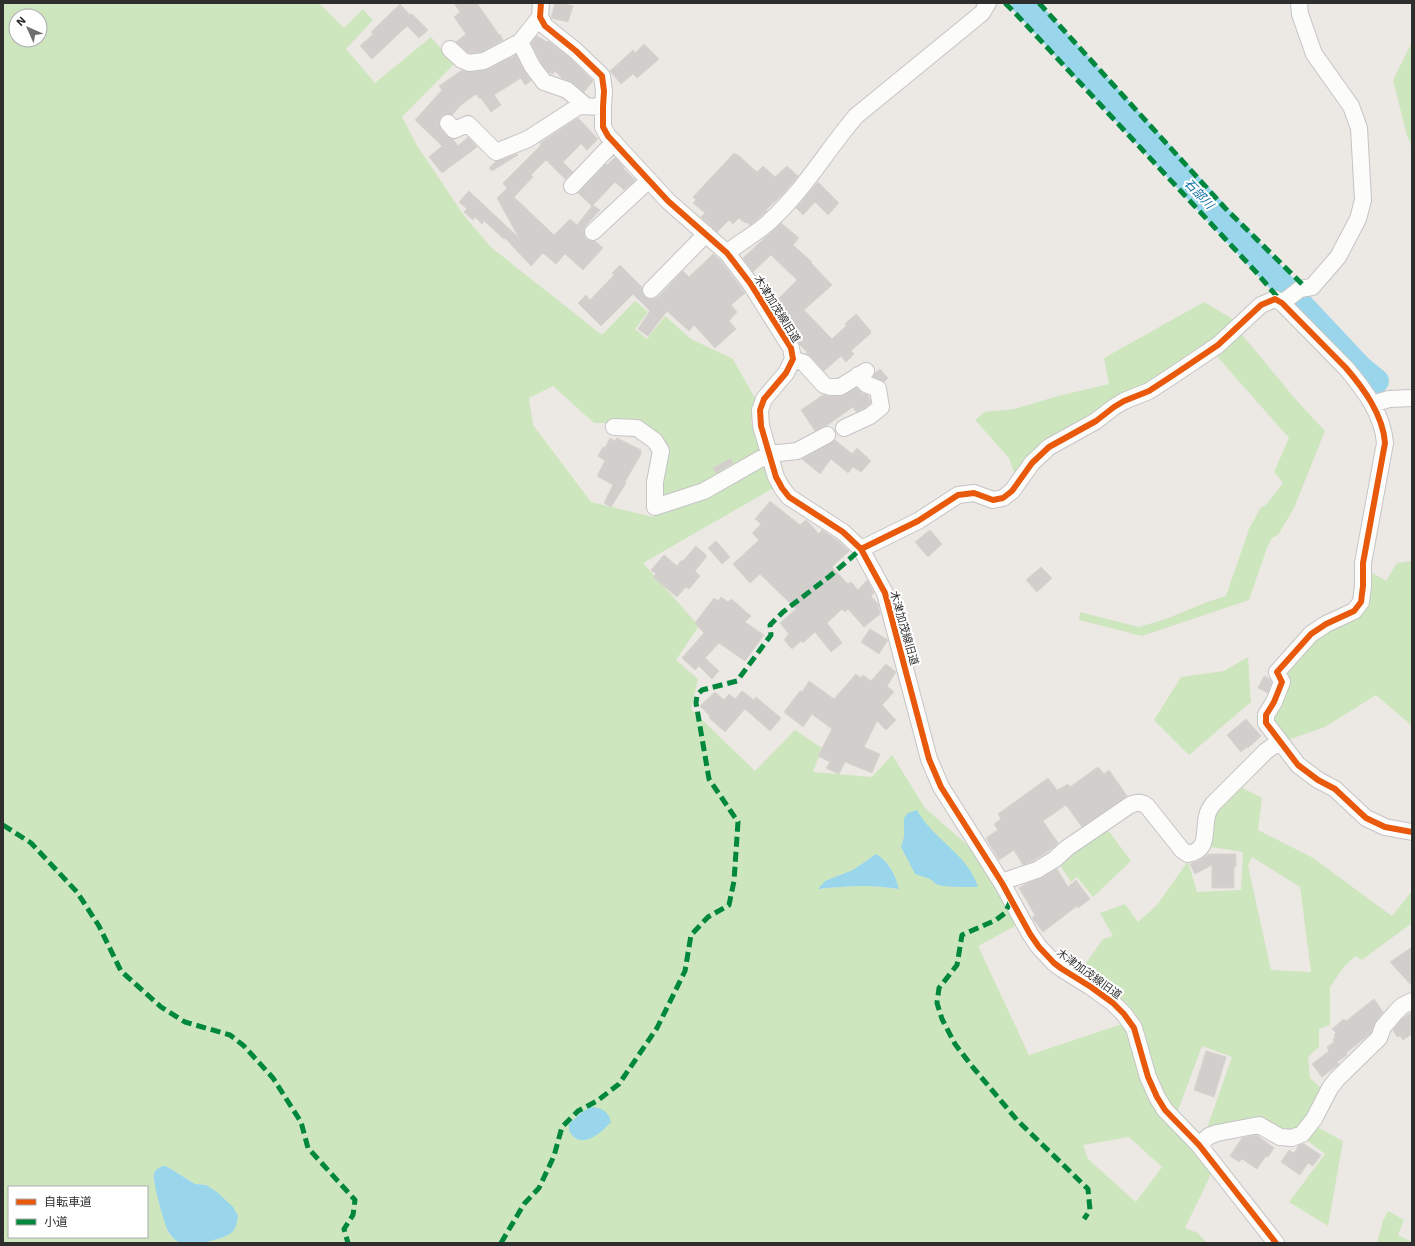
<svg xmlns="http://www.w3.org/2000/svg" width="1415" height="1246" font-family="'Work Sans','Noto Sans JP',sans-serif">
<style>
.green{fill:#cee6be;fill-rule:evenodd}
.water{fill:#99d6ec}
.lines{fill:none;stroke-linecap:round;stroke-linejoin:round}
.river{stroke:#99d6ec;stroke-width:24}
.building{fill:#d1cecb;stroke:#d7d4d0}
.street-casing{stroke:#c5c4c5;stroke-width:18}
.street{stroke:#fcfcfb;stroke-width:16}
.quiet{stroke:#00873e;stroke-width:5;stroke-dasharray:10 5;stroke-linecap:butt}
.cycleway-casing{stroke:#fff;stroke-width:8}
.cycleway{stroke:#e8590c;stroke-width:6}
.labels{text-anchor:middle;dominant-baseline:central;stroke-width:4;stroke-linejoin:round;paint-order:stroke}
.street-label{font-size:11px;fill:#2e2e2e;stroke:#fff}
.water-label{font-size:12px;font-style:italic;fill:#0d6fa3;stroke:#fff}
</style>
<rect width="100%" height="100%" fill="#ece8e4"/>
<!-- green -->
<path class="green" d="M3,3h316l25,25 19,-19 10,11 -27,29 29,34 56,-46 23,27 -52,53 16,30 47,70 27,31 110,87 33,-34 13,11 -13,17 12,10 18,-23 26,23 42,20 24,43 -3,5 -3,15 18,51 8,13 -134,77 56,63 -23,34 22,19 -7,30 64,62 40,-41 27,18 -9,24 59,5 20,-22 33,53 40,35 13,15 41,66 -41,22 51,109 96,-32 18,55 70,92 -28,58 13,5 9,10h-1013c16,-2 36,-3 43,-20l-31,-38 -11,-1 -29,-18c-7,0 -13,7 -12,14l14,52 5,6 7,5h-177zM16,16h24v24h-24zM553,386l41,37h44l26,30 -4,57 -7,7 -62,-15 -58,-77 -4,-27zM876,854l14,13 9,22c-29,-5 -53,-3 -81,0l35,-19zM582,1112l26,14 -7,5 -32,-7zM1129,1137l33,30 -26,35 -48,-43 -5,-14zM9,1187h138v50h-138z
M1412,42v105l-5,-11 -14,-56z
M1204,302l35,21 -116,76 -106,82 -8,-23 -34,-38 10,-8 29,-3 44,-13 51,-12 -5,-26z
M1239,331l58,70 28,30 -31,77 -16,27 -6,3 -5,10 -18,52 -107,36 -63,-16 1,-8 59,15 27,-8 41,-17 19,-6 23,-67 12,-22 5,-2 17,-22 -9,-11 15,-34 -76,-86z
M1412,561v165l-36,-31 -51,32 -43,15 -12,-29 10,-42 37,-34 51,-40 3,-25 15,9 11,-18z
M1248,657l3,45 -62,53 -35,-35 27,-43 43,-6z
M1237,785l25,13 -4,32 55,28 79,58 20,-25v32l-50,37 -7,-4 -12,12 -13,19v38l-11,4v18l-11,10 2,21 13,12 -14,26 -14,15h-89l26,-74 -30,-11 -25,67 -7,-7 -16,-31 -11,-41 -64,-61 24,-34 10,-3 -13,-23 25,-9 13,18 19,-17 31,-44 9,31 44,-2 2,-38 -38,-6 4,-26zM1252,857l48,30 11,85 -40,-2 -23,-104z
M1105,826l26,35 -38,36 -16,-20 -6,5 -13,-20z
M1315,1126l28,15 -15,85 -39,-24 36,-48 -21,-16z
M1388,1211l16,9 -6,15 14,7v1h-35l6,-22z"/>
<!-- water -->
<path class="water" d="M917,810c16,30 50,43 61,77h-23l-13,-1 -6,-2 -6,-5 -15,-5 -14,-27 3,-10v-19l4,-5z
M876,854c13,7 19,21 23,35 -29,-5 -52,-3 -81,0l7,-8 28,-11z
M591,1107c10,0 18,5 20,15 -11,12 -30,29 -42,9v-7l13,-12z
M163,1166h3l29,18 11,1 11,7 16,15 5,9c-2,16 -6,18 -20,23 -11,3 -26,7 -37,4 -5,-1 -11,-8 -13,-12 -4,-8 -16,-51 -14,-57 1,-5 5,-6 9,-8z"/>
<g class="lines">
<!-- river -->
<path class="river" d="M1023,3l245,266 92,98 17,14"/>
</g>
<!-- building -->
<path class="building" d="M454,3h23l22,32 1,-1 3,6 -22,12 -11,1 -3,-1 -11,-10 10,-8 -12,-17 6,-5z
M555,3h6l12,3 -5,16 -17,-4z
M400,4l10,11 2,-1 16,16 -9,8 -12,-12 -35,33 -12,-13 13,-12 -2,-2z
M537,36l10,6 1,-1 22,17 23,23 -9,11 -11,-9 -11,-5 -7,-7 -2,3 -5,-2 -8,-11 -9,-18z
M644,44l15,15 -22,19 -4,-4 -12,10 -11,-13 23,-21 2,3z
M516,55l8,15 7,11 -6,4 -4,-7 -27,17 7,10 -10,7 -10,-14 -1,1 -4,-5 -15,11 -9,10 -6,-1 -4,2 -3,4v4l2,5 6,7 6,3 5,7 10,-9 9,10 -35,26 -13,-16 13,-11 -27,-26 27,-30 -3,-4 23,-16 8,2 16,-2z
M578,118l20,21 -11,11 -6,-6 -18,18 10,10 -8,7 -19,-19 -15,15 2,2 -19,20 40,38 16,-16 7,6 16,-20 7,5 -14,15 -2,4v5l2,5 5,2h4l8,7 -20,22 -18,-16 -9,10 -13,-11 -12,13 -26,-28 -1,1 -20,-18 -2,3 -7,-7 -2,3 -9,-8 3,-3 -8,-7 10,-11 50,47 -22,-40 10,-10 -4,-5 38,-38 -1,-2z
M734,153l2,2 1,-1 20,18 6,-6 12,11 12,-11 11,10 -16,19 -16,15 1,1 -17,14 -4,-3 -1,1 -6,-5 -6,6 -4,-4 -12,12 -16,-15 4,-4 -12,-10 3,-3 -3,-3z
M517,154l1,1 -26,16 -3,-3 7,-7z
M615,157l9,10 -1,1 12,12 -11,10 -9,-8 -23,24 -14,-13 28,-29 1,1z
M818,182l21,21 -11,12 -13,-13 -12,13 -7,-7z
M781,223l18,15 -6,7 19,17 -1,1 21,22 -28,25 28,29 15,-14 -2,-1 11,-10 15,17 -1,1 1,1 -20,18 3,3 -8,8 -5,-6 -17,15 -13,-14 -5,-4 1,-1 -7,-7 -26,-42 23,-23 -26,-25 -18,17 -10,-14z
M713,254l7,6 25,33 -14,12 6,7 -8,9 7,8 -21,19 -21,-23 -5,6 -22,-20 -19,25 -10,-7 12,-18 -17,-17 -32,32 -23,-23 8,-8 4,5 24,-25 -2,-2 8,-8 22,22v5l2,4 5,3h5l4,-2 25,-26 6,6z
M880,369l8,9 -4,4 -11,-5 2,-4z
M857,388l5,5 6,2 3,8 -6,5 -9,4 -3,-5 -27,19 -11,5 -14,-21 22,-15 7,1h10z
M610,438l5,3 2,-3 24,12v4l-16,28 1,1 -15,24 -7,-4 9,-18 -16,-9 8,-15 -7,-5 5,-9 2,1z
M835,440l16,13h2l4,-5 14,13 -10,11 -8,-5 -5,6 -17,-14 -11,15 -18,-15 29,-16z
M731,458l2,5 -17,10 -3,-5z
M770,501l30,24 6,-5 13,14 3,-4 15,10 12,11 -17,16 16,17 3,-2 7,8 9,-10 7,13 -3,3 7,8 2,10 -16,13 -16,-18 -3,3 -3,-3 -15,14 15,20 -11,9 -16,-20 -12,11 -2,-2 -9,8 -8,-9 5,-6 -9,-11 16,-14 -36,-35 -10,9 -17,-19 26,-24 -7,-7 9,-9 -6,-5z
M930,530l12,14 -14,13 -13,-15z
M716,541l14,16 -8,7 -14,-16z
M696,546l11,10 -12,15 5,5 -11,13 -3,-2 -9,10 -24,-20 3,-3 -5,-4 13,-15 13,11 5,-6 1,1z
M1041,567l11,11 -15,14 -11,-12z
M721,597l7,5 3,-3 5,4 15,13 -6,6 19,13 -19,26 -26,-18 -14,15 14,13 -7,8 -13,-13 -4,4 -13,-12 22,-25 -9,-10 19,-25 4,3z
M870,629l18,11 -9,14 -18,-12z
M886,664l10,8 -9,14 7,6 -12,13 14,15 -10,10 -9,-9 -13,26 16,7 -8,19 -27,-11 -6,12 -13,-6 4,-6 -12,-6 14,-27 -19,-14 -1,-1 -9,13 -19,-15 16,-21 2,1 7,-11 25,18 22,-25 5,4 2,-3 8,6z
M1264,676l6,3 2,3 -4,11 -10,-5z
M742,691l12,9 2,-3 25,21 -11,13 -25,-22 -20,23 -16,-14 1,-2 -10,-10 15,-14 9,8 5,-6 6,5z
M1246,719l15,17 -13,12 -1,-1 -6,5 -14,-17z
M1098,767l6,7 5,-4 18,26 -45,31 -16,-22 -23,16 15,22 -4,4 -21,14 -10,4 -9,-15 -15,10 -13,-22 12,-8 -4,-6 7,-5 -3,-5 50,-36 9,12 11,-6 2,3z
M1209,854h27v13h-2v21h-22v-23l-17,9 -5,-10 8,-3z
M1057,869l11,18 8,-7 14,19 -12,9 -1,-2 -34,26 -11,-14 3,-3 -16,-27 8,-5 15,-5z
M1412,947v39l-22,-24z
M1374,999l9,13 -7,9 -5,12 -25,20 1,2 -10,7 2,2 -17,13 -10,-13 17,-13 -2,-4 7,-5 -1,-2 2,-3 -1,-2 2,-2 -4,-4 12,-10 2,2z
M1412,1012v22l-9,6 -3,-4 -3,1 -4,-7 10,-12z
M1206,1051l20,6 -12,40 -20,-7z
M1257,1135l17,13 -6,9 -2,-1 -9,13 -15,-10 -3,3 -9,-6 12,-18z
M1304,1144l17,11 -8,11 -5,-3 -8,12 -19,-13 8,-12 5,3 5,-8z"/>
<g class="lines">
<!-- street casing -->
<g class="street-casing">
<path id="street" d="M541,3l-1,14 5,9 31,25 26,25 2,15 -1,16v20l5,9 60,65 59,52 23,30 41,65 2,11 -7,14 -22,26 -4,11 1,16 15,51 6,11 7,9 54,35 18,17 24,44 44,166 12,28 61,96 28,51 9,13 15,16 8,6 29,18 22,16 11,11 10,14 14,49 9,20 8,13 34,35 77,98
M520,42l12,24 12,16 23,8 19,16
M450,49l12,11 7,3 15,-2 36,-19 20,-25
M448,123l6,7 14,-6 28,28 32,-13 51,-33 24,1
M572,186l42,-44
M593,232l56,-52
M727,253c14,-12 31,-20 44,-33 33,-30 56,-70 85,-104l126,-103 6,-10
M651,290l55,-56
M1282,303l18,-14 12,-2 26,-30 20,-38 5,-19 -4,-72 -8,-22 -37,-52 -14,-40 -1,-11
M793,359l11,4 20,22 6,2h10l26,-16
M1372,404l17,-5 23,-1
M614,427l23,1 18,13 6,10 -6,31v25l49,-16 65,-37 28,-3 30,-16
M844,428l26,-12 11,-9 -3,-18 -12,-5 -8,-9
M861,549l57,-28 40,-26 16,-2 19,7 10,-2 9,-7 20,-28 17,-16 47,-26 18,-14 10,-6 25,-10 26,-17 43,-29 43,-40 14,-6 7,4 64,65c18,21 37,47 39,75l-22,120v23l-2,16 -7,9 -28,13 -15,10 -34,38 5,10 -8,20 -8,13v8l32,42 20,15 17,9 31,29 19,9 27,5
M1002,883l8,-4 27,-9 18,-11 12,-11 63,-43c6,-3 12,-3 17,1l35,44 6,4c22,-4 15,-23 19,-38 1,-5 3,-8 6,-12l53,-53 13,-9
M1199,1145l10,-9 8,-3 42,-8 21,12 12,1 10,-4 12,-15 16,-31 7,-9 42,-41 4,-11 13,-15 6,-6 10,-5"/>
</g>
<!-- street -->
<use href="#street" class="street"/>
<!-- quiet -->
<path class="quiet" d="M1005,3l11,11 240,258 24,28
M1039,3l186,205 80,79
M3,825l28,18 46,49 22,34 22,45 40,36 24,15 45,13 14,11 29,32 28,44 7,26 47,52 -2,15 -9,14 4,14
M1011,900l-6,13 -9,7 -34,15 -5,30 -18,23 -2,15 5,16 13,25 16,21 46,55 71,69 2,21 -6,9
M501,1243l23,-39 15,-16 15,-32 8,-29 16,-16 19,-10 22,-17 38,-56 28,-57 6,-36 17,-18 21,-12 5,-24 4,-59 -29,-43 -13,-76 1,-8 5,-5 35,-9 34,-46 -1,-10 13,-13 47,-36 31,-27"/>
<!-- cycleway casing -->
<g class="cycleway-casing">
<path id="cycleway" d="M541,3l-1,14 5,9 31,25 26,25 2,15 -1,16v20l5,9 60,65 59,52 23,30 41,65 2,11 -7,14 -22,26 -4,11 1,16 15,51 6,11 7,9 54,35 18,17 24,44 44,166 12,28 61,96 28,51 9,13 15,16 8,6 29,18 22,16 11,11 10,14 14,49 9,20 8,13 34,35 77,98
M861,549l57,-28 40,-26 16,-2 19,7 10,-2 9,-7 20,-28 17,-16 47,-26 18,-14 10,-6 25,-10 26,-17 43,-29 43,-40 14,-6 7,4 64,65c18,21 37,47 39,75l-22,120v23l-2,16 -7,9 -28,13 -15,10 -34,38 5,10 -8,20 -8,13v8l32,42 20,15 17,9 31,29 19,9 27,5"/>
</g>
<!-- cycleway -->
<use href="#cycleway" class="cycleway"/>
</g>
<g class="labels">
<!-- street labels -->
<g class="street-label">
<text transform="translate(777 309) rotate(58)">木津加茂線旧道</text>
<text transform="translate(904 628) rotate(74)">木津加茂線旧道</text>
<text transform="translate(1089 974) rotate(36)">木津加茂線旧道</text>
</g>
<!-- water labels -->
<g class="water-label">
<text transform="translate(1199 194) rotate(47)">石部川</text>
</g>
</g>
<!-- border -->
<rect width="1415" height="1246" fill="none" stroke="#2e2e2e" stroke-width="8"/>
<!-- legend -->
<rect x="8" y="1186" width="140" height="52" fill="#ffffff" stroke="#ababab"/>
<rect x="16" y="1199" width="20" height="6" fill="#e8590c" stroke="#ababab"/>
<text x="44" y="1206" font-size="12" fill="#2e2e2e">自転車道</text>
<rect x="16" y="1219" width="20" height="6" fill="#00873e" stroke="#ababab"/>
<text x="44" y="1226" font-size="12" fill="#2e2e2e">小道</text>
<!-- north arrow -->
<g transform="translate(28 28) rotate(315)"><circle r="19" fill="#ffffff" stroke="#ababab"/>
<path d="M0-3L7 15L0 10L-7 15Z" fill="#706f6e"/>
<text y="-6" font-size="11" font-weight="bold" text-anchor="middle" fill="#2e2e2e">N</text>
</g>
</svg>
